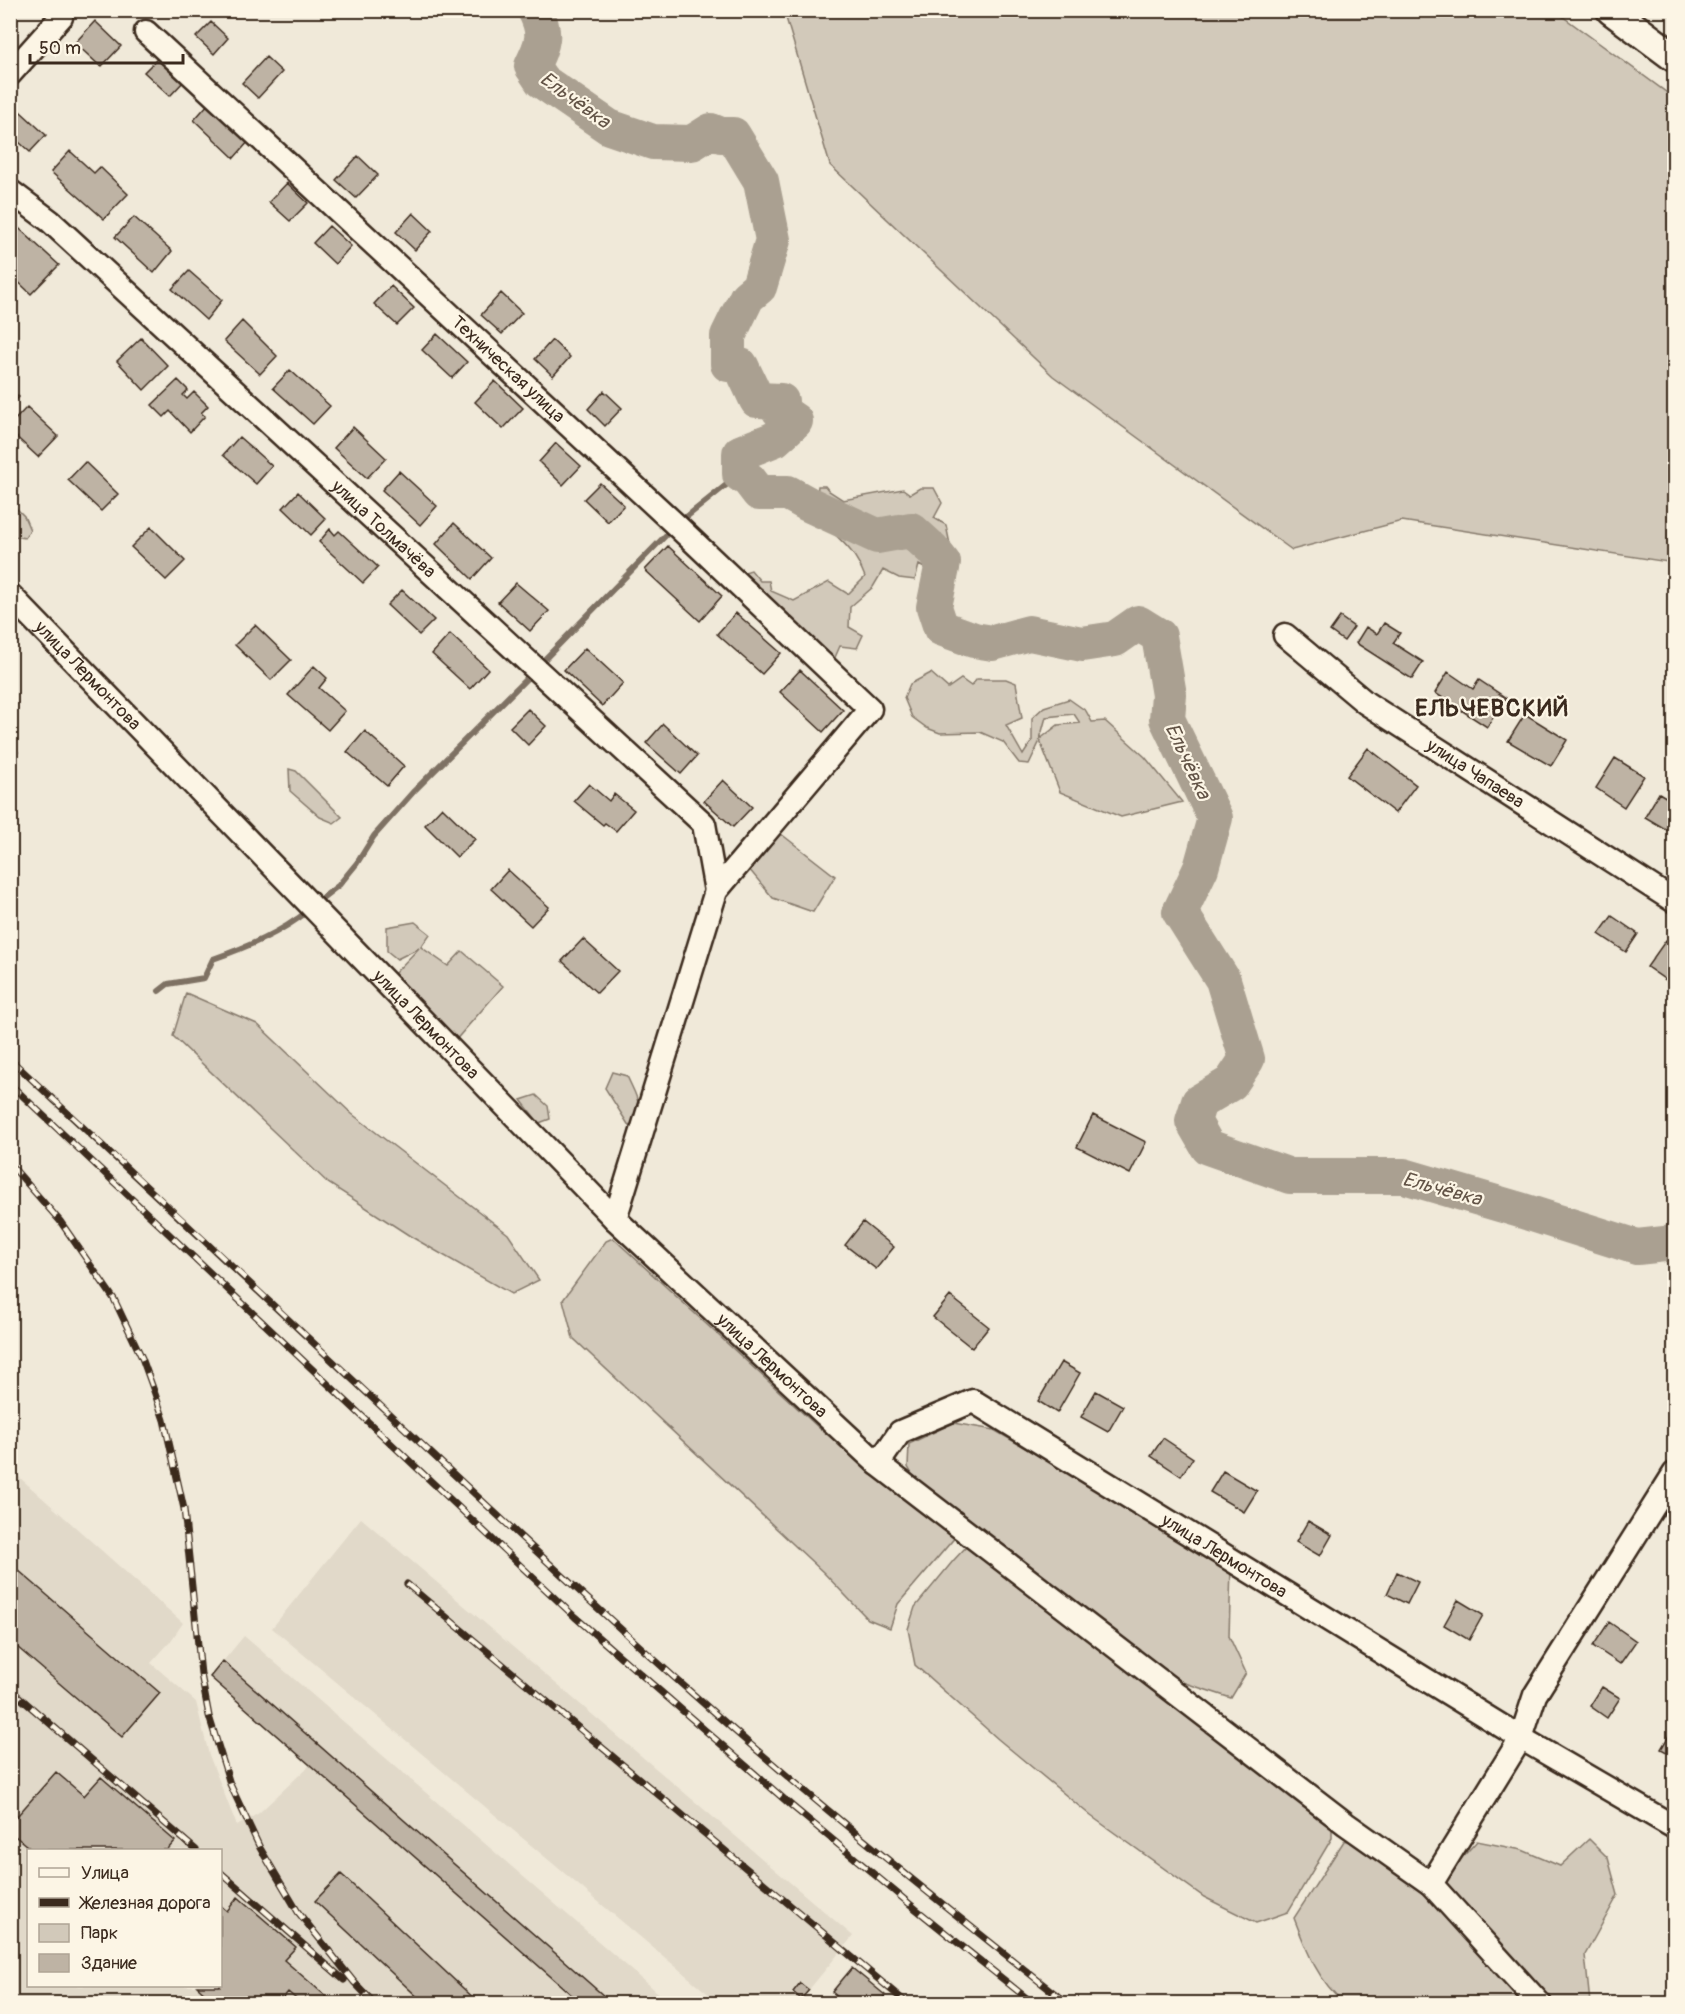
<svg xmlns="http://www.w3.org/2000/svg" width="1685" height="2014" font-family="Pangolin,sans-serif">
<style>
.built{fill:#e1d9c9;fill-rule:evenodd}
.green{fill:#d2c9ba;stroke:#867a6c;stroke-width:1.5;fill-rule:evenodd}
.lines{fill:none;stroke-linecap:round;stroke-linejoin:round}
.stream{stroke:#7e7163;stroke-width:6}
.river{stroke:#aaa091;stroke-width:36}
.building{fill:#beb3a4;stroke:#3b2a1e;stroke-width:1.5}
.minor-casing{stroke:#3b2a1e;stroke-width:27}
.major-casing{stroke:#3b2a1e;stroke-width:33}
.minor{stroke:#fcf5e5;stroke-width:22}
.major{stroke:#fcf5e5;stroke-width:28}
.rail-casing{stroke:#3b2a1e;stroke-width:7}
.rail{stroke:#fcf5e5;stroke-width:4.5;stroke-dasharray:14;stroke-linecap:butt}
.labels{text-anchor:middle;dominant-baseline:central;stroke-width:4.5;stroke-linejoin:round;paint-order:stroke}
.street-label{font-size:18px;fill:#3b2a1e;stroke:#fcf5e5}
.water-label{font-size:20px;font-style:italic;fill:#625346;stroke:#fcf5e5}
.district-label{font-size:24px;font-weight:bold;letter-spacing:1.5px;fill:#3b2a1e;stroke:#fcf5e5}
</style>
<rect width="100%" height="100%" fill="#f0e9d9"/>
<filter id="ink" filterUnits="userSpaceOnUse"><feTurbulence type="fractalNoise" baseFrequency=".0167" numOctaves="2"/><feDisplacementMap in="SourceGraphic" scale="12" xChannelSelector="R" yChannelSelector="G"/><feConvolveMatrix kernelMatrix="1 2 1 2 8 2 1 2 1" color-interpolation-filters="sRGB"/></filter>
<g filter="url(#ink)">
<!-- built -->
<path class="built" d="M10,1469l173,154 -13,19 -19,21 45,39 13,53 28,71 22,-13 51,-48 -100,-88 34,-41 426,367h-659zM28,1850h192v136h-192z
M361,1518l492,418 -55,67h-79l-447,-375z"/>
<!-- green -->
<path class="green" d="M784,11h771l119,87v465l-272,-42 -110,29 -239,-174 -223,-211z
M818,486h7l4,5 14,9 60,-11 7,5 10,-6h14l8,15 -8,15 12,7 6,29 -3,14 -15,6 -15,-9 -4,15 -16,-2 -16,-8 -10,17 -23,20 -1,20 14,8 -6,13 -17,-2 -7,16 -92,-89 10,-3 9,11h9l2,10 23,10 35,-19 19,12 17,-17c-13,-33 -27,-37 -49,-61l4,-13h11l-7,-6 -7,-2z
M10,502l14,14 6,14 -5,8 -12,-2 -2,-3z
M931,673l17,15 13,-9 10,7 6,-7h29l10,4 6,35 -16,7 17,30 9,-14v-23l12,-11 25,-8 17,12 6,11 13,-1 40,36 37,45 -61,15 -61,-25 -20,-51 -11,23 -10,-1 -16,-21 -23,-10 -40,1 -13,-5 -15,-11 -8,-19 6,-14zM1074,714l6,9 -22,2 -18,14 6,-22z
M289,769l7,2 46,46 -8,6 -14,-6 -30,-26z
M776,830l59,46 -22,36 -40,-14 -29,-35z
M415,922l15,12 -9,13 27,19 14,-15 41,35 -50,57 -61,-67 27,-28 -22,11 -10,-8v-24z
M186,993l71,31 95,90 156,120 31,46 -28,14 -101,-58 -82,-53 -155,-147z
M612,1072l15,4c10,23 18,29 4,53l-26,-41z
M536,1095l12,11 2,13 -11,4 -18,-23z
M613,1238l206,190 138,107 -59,69 -8,24 -22,-9 -44,-46 -251,-235 -10,-38 43,-59z
M953,1423l41,7 237,137 -2,69 17,37 -15,25 -49,-16 -176,-128 -86,-66 -12,-21 1,-23z
M966,1547l366,279v12l-44,74 -32,11 -52,-26 -113,-81 -93,-77 -83,-74 -7,-36 7,-22 38,-46z
M1589,1839l19,19 10,37 -33,60 5,48h-39l-70,-76 -38,-48 34,-38 45,9 38,16z
M1355,1840l72,56 99,107h-181c-27,-21 -39,-54 -51,-85l50,-77z"/>
<g class="lines">
<!-- stream -->
<path class="stream" d="M680,522l60,-48
M539,665l133,-136
M316,903l23,-18 18,-22 17,-27 40,-45 118,-118
M159,991l9,-7 36,-6 9,-19c34,-12 68,-26 96,-49"/>
<!-- river -->
<path class="river" d="M535,10c12,24 8,33 -3,56l10,15 67,46 44,15 39,1 19,-12 10,4h12l28,46 12,59 -14,47 -12,10 -19,39v28l13,2 16,34 24,1 -2,9 16,11 -20,18 -35,14v21l9,6 10,13h29l20,11 69,32 34,-6 21,19 11,14 -9,44 7,21 33,12 19,3 36,-10 53,11 33,-5 23,-16 21,13 10,59 -2,24 48,99 -14,50 -21,44 43,68 24,79 -16,24 -32,19 -6,19 15,26 82,29h114l116,34 117,37 37,-4"/>
</g>
<!-- building -->
<path class="building" d="M95,21l26,25 -20,21 -26,-24z
M211,22l17,16 -14,16 -18,-17z
M159,57l25,24 -14,15 -26,-24z
M266,57l16,15 -24,26 -16,-15z
M10,102l36,33 -16,17 -20,-18z
M209,103l40,38 -15,17 -40,-38z
M70,151l24,22 6,-6 28,27 -24,25 -53,-47z
M358,156l20,19 -22,23 -20,-18z
M287,183l21,20 -18,18 -21,-19z
M413,213l19,18 -17,19 -19,-18z
M134,217l38,34 -18,22 -39,-36z
M10,220l49,45 -28,29 -21,-20z
M329,226l22,20 -16,18 -22,-21z
M189,271l33,29 -16,20 -34,-31z
M391,286l23,22 -17,17 -23,-21z
M501,293l21,20 -20,21 -21,-19z
M242,321l35,35 -17,18 -36,-33z
M437,334l30,28 -15,16 -30,-28z
M141,338l27,28 -24,24 -27,-29z
M552,340l18,17 -17,19 -18,-17z
M290,370l40,36 -17,18 -40,-36z
M178,380l10,10 -5,5 4,4 7,-7 14,14 -7,7 4,3 -15,16 -20,-21 -6,6 -12,-12z
M495,381l28,27 -20,21 -28,-27z
M10,389l9,8 -9,9z
M604,391l18,17 -17,18 -17,-17z
M27,407l31,29 -20,21 -28,-26v-6z
M353,427l33,31 -19,20 -33,-30z
M239,437l33,29 -16,18 -33,-29z
M556,443l25,23 -18,19 -24,-23z
M85,462l33,32 -17,17 -33,-31z
M399,471l38,35 -17,19 -38,-35z
M600,483l24,22 -16,17 -24,-23z
M298,492l28,27 -15,16 -28,-27z
M454,523l37,35 -19,21 -36,-35z
M151,527l34,34 -19,19 -35,-33z
M330,529l5,6 4,-4 39,36 -15,16 -44,-41z
M668,546l54,50 -22,25 -55,-51z
M516,583l33,28 -19,20 -32,-29z
M402,590l32,30 -15,15 -32,-30z
M736,613l45,40 -19,21 -45,-40z
M1340,617l14,10 -10,14 -14,-10z
M1384,623l16,10 -7,10 30,19 -11,17 -56,-36 10,-16 11,7z
M255,625l36,35 -20,20 -36,-35z
M450,634l38,35 -18,20 -38,-35z
M585,648l38,35 -21,23 -38,-36z
M314,666l13,12 -8,10 26,23 -17,19 -40,-35z
M800,670l43,40 -20,22 -43,-40z
M1448,672l25,17 6,-9 27,18 -19,29 -52,-34z
M528,709l18,17 -18,19 -18,-18z
M1525,714l42,26 -16,26 -43,-25z
M663,724l34,32 -16,18 -35,-31z
M365,731l39,35 -17,20 -40,-34z
M10,741l8,11 -8,5z
M1368,748l48,37 -21,28 -48,-37z
M1615,758l29,18 -20,31 -28,-19z
M723,780l29,27 -19,20 -29,-26z
M589,784l20,17 5,-7 20,16 -18,21 -11,-8 -2,2 -29,-24z
M1659,793l15,9v26l-2,5 -27,-16z
M442,807l33,32 -18,18 -32,-32z
M508,870l41,37 -18,19 -40,-37z
M1612,916l26,18 -12,18 -27,-18z
M583,939l35,32 -21,22 -35,-32z
M1666,940l8,6v36l-1,3 -26,-18z
M1093,1115l53,27 -16,32 -53,-27z
M863,1222l31,25 -18,22 -31,-24z
M950,1296l39,31 -17,21 -39,-31z
M1061,1362l19,11 -23,40 -19,-12z
M1096,1391l27,15 -15,26 -27,-15z
M1163,1438l30,20 -12,18 -30,-20z
M1223,1471l34,20 -13,21 -34,-20z
M1308,1521l24,14 -12,21 -24,-14z
M10,1563l150,130 -38,44 -112,-96z
M1397,1572l21,10 -11,22 -20,-10z
M1458,1600l25,15 -14,25 -25,-15z
M1609,1622l27,19 -16,23 -27,-18z
M223,1661l390,343h-31l-372,-327z
M1602,1687l18,11 -13,20 -17,-12z
M10,1691l7,6 -7,7z
M1673,1729l1,1v26l-13,-7z
M56,1772l28,24 17,-19 74,64 -8,9h-135l-22,-18v-8z
M341,1874l139,130h-55l-110,-103z
M238,1897l58,50 -12,13 51,44h-33l-14,-12 -10,12h-61l-20,-18h23v-81l7,6z
M852,1968l33,27 -7,9h-32l-14,-12z
M800,1983l9,7 -8,9 -8,-7z"/>
<g class="lines">
<!-- minor casing -->
<g class="minor-casing">
<g id="minor">
<path id="s1" d="M146,32l530,493 194,184 -154,182 -101,328"/>
<path d="M10,74l51,-57"/>
<path id="s2" d="M10,191l40,30 654,603 12,67"/>
<path id="s3" d="M10,595l605,624 263,245 22,-32 73,-31 548,337 153,89"/>
<path id="s4" d="M1285,635l81,68 308,198"/>
<path d="M878,1464l468,360 85,60 109,120"/>
<path d="M1431,1884l90,-146 14,-43 139,-221"/>
</g>
</g>
<!-- major casing -->
<g class="major-casing">
<path id="major" d="M1611,10l63,47"/>
</g>
<!-- minor -->
<use href="#minor" class="minor"/>
<!-- major -->
<use href="#major" class="major"/>
<!-- rail casing -->
<g class="rail-casing">
<path id="rail" d="M10,1059c136,126 271,253 406,380 122,114 243,228 370,336 92,78 187,154 282,229
M10,1084l565,533 217,189 125,104 117,94
M10,1164l50,57 54,78 28,59 12,33 10,29 20,89 17,165 8,42 21,68 30,64 38,64 56,70 21,22
M407,1584l501,420
M10,1689l186,161
M220,1872l124,108"/>
</g>
<!-- rail -->
<use href="#rail" class="rail"/>
</g>
</g>
<g class="labels">
<!-- street labels -->
<g class="street-label">
<text stroke="none"><textPath href="#s1" startOffset="495">Техническая улица</textPath></text>
<text stroke="none"><textPath href="#s2" startOffset="504">улица Толмачёва</textPath></text>
<text stroke="none"><textPath href="#s3" startOffset="112">улица Лермонтова</textPath></text>
<text stroke="none"><textPath href="#s4" startOffset="236">улица Чапаева</textPath></text>
<text stroke="none"><textPath href="#s3" startOffset="598">улица Лермонтова</textPath></text>
<text stroke="none"><textPath href="#s3" startOffset="1084">улица Лермонтова</textPath></text>
<text stroke="none"><textPath href="#s3" startOffset="1642">улица Лермонтова</textPath></text>
</g>
<!-- water labels -->
<g class="water-label">
<text transform="translate(575 100) rotate(36)">Ельчёвка</text>
<text transform="translate(1188 761) rotate(65)">Ельчёвка</text>
<text transform="translate(1442 1189) rotate(15)">Ельчёвка</text>
</g>
<!-- district labels -->
<g class="district-label">
<text x="1492" y="708">ЕЛЬЧЕВСКИЙ</text>
</g>
</g>
<!-- margin -->
<rect width="1685" height="2014" fill="none" stroke="#fcf5e5" stroke-width="36"/>
<rect x="18" y="18" width="1649" height="1978" fill="none" stroke="#3b2a1e" stroke-width="2" filter="url(#ink)"/>
<!-- legend -->
<rect x="27" y="1849" width="195" height="138" fill="#fcf5e5" stroke="#afa495" stroke-width="1.5"/>
<rect x="39" y="1868" width="30" height="9" fill="#fcf5e5" stroke="#afa495" stroke-width="1.5"/>
<text x="81" y="1879" font-size="18" fill="#3b2a1e">Улица</text>
<rect x="39" y="1898" width="30" height="9" fill="#3b2a1e" stroke="#afa495" stroke-width="1.5"/>
<text x="81" y="1909" font-size="18" fill="#3b2a1e">Железная дорога</text>
<rect x="39" y="1924" width="30" height="18" fill="#d2c9ba" stroke="#afa495" stroke-width="1.5"/>
<text x="81" y="1939" font-size="18" fill="#3b2a1e">Парк</text>
<rect x="39" y="1954" width="30" height="18" fill="#beb3a4" stroke="#afa495" stroke-width="1.5"/>
<text x="81" y="1969" font-size="18" fill="#3b2a1e">Здание</text>
<!-- scale -->
<path d="M30 54v9h153v-9" fill="none" stroke="#3b2a1e" stroke-width="3"/>
<text x="39" y="54" font-size="18" fill="#3b2a1e" stroke="#fcf5e5" stroke-width="4.5" paint-order="stroke">50 m</text>
</svg>
